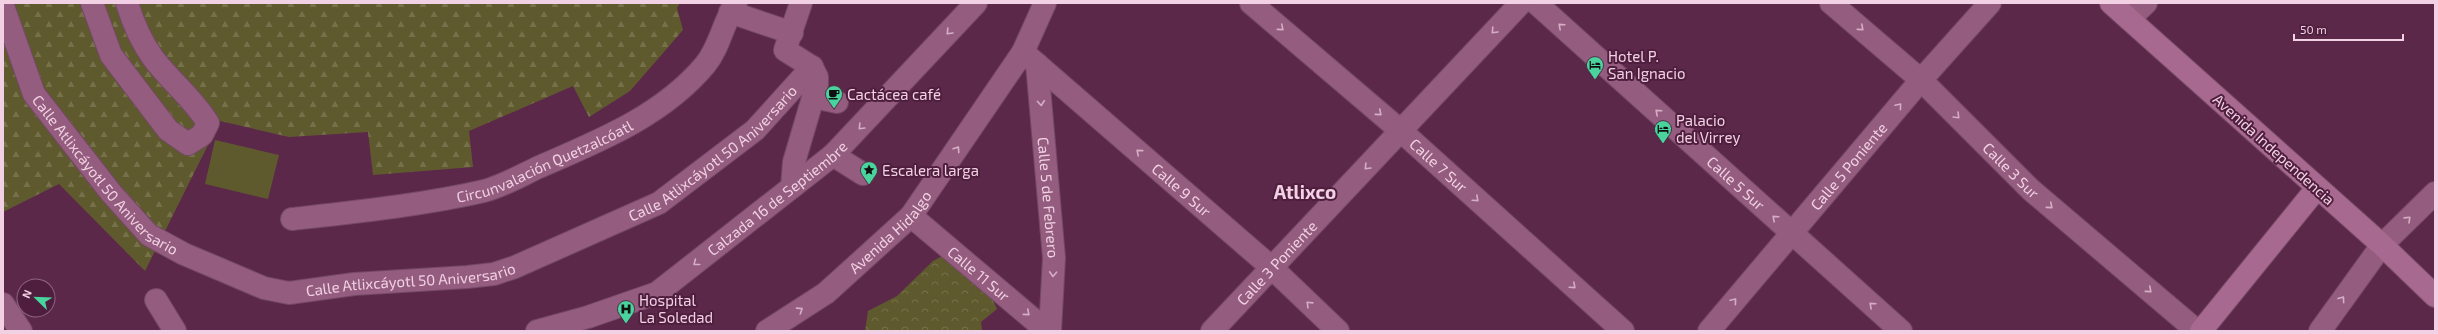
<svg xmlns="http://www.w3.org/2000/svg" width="2438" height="334" font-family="'Exo 2',sans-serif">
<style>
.forest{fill:url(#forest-firs)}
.park{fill:url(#park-crowns)}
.garden{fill:#5f5a2d}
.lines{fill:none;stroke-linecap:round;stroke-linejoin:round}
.minor-casing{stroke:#744865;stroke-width:24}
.major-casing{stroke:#744865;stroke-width:24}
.minor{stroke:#945c7e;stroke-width:22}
.major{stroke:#a7698f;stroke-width:22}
.oneway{stroke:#d5aec5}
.labels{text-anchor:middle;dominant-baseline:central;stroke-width:4;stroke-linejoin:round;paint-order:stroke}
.poi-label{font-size:15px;fill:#f1d1e3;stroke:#4f1e3e;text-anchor:start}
.street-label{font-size:15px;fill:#f1d1e3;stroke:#4f1e3e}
.district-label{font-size:19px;font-weight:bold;fill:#f1d1e3;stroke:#4f1e3e}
</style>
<defs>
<pattern id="forest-firs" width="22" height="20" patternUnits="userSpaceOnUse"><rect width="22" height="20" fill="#5f5a2d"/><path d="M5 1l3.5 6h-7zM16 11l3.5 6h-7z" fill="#76714b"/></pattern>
<pattern id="park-crowns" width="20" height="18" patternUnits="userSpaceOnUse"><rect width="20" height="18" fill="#5f5a2d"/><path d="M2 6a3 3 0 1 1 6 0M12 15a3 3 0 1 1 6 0" fill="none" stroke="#76714b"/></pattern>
</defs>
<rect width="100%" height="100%" fill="#5b2849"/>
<!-- forest -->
<path class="forest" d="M3,3h677l-3,5 6,22 -53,61 -41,26 -16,-31 -104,45 4,36 -100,8 -5,-43 -79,5 -69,-16 -75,150 -86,-87 -56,28z"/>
<!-- park -->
<path class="park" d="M948,253l42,41 7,15 -16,13 1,9h-117l3,-20 29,-15 36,-35z"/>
<!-- garden -->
<path class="garden" d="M215,140l64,15 -11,44 -63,-15z"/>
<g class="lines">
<!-- minor casing -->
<g class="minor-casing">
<g id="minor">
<path d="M92,3l19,52 57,75 20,14 14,-9 6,-12c-15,-25 -38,-42 -55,-65 -12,-17 -20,-35 -26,-55"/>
<path d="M801,3l-16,47 27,17"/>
<path id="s1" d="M1251,3l150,128 222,200"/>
<path id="s2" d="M1536,3l365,328"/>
<path id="s3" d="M1831,3l90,77 110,110 166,141"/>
<path id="s4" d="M3,6l31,88 78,100 37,41 35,19 80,34 25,5 65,-9 113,-7 27,-3 21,-7 144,-64 96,-73 57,-63"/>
<path d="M730,12l62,21"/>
<path d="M2129,19l17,-16"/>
<path id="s5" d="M1023,52l248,215 67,64"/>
<path id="s6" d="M1037,64l17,194 -4,73"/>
<path d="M813,97l24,5"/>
<path d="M833,155l30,19"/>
<path d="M792,187l2,-25 23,-78v-7l-5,-10"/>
<path id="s7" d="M911,216l136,115"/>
<path id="s8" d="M292,219c63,-7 131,-14 192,-28 19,-5 38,-16 55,-24 60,-26 123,-51 166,-102 15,-18 18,-43 31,-62"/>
<path d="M156,300l19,31"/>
<path d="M3,304l18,27"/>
<path id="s9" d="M537,331l51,-14 69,-24 176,-138 143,-152"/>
<path id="s10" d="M767,331l59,-38 85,-77 112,-164 22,-49"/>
<path id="s11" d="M1212,331l309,-328"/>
<path id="s12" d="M1709,331l212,-251 69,-77"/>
<path d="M2320,331l62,-86 53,-52"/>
</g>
</g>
<!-- major casing -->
<g class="major-casing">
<path id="major" d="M2111,3l271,242 53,51
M2201,331l116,-143"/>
</g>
<!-- minor -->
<use href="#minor" class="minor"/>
<!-- major -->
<use href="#major" class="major"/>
</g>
<!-- one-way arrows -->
<defs><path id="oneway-chevron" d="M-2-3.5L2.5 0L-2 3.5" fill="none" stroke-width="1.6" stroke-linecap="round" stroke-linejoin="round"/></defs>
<g class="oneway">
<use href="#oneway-chevron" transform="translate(1561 26) rotate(-138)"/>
<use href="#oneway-chevron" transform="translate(1281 28) rotate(40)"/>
<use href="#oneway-chevron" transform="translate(1861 28) rotate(41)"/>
<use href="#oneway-chevron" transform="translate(1494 31) rotate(133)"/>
<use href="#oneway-chevron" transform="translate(949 32) rotate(133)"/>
<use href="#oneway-chevron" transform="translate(1041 103) rotate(85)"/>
<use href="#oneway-chevron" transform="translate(1899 106) rotate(-50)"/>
<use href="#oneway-chevron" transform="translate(1658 112) rotate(-138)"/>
<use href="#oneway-chevron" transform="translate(1379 113) rotate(40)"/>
<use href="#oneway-chevron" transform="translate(1957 116) rotate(45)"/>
<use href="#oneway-chevron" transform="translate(861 127) rotate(134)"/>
<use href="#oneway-chevron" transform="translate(957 149) rotate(-56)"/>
<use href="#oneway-chevron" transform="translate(1139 152) rotate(-139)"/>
<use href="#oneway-chevron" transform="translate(1367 167) rotate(134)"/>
<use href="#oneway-chevron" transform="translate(1476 199) rotate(42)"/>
<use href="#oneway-chevron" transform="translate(2050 206) rotate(40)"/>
<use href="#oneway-chevron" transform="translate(1775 218) rotate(-138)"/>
<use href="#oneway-chevron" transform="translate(2408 219) rotate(-44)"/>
<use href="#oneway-chevron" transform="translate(696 263) rotate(142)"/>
<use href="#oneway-chevron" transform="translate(1053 274) rotate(93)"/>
<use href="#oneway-chevron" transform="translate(1573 286) rotate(42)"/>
<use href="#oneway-chevron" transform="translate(2149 290) rotate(40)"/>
<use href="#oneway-chevron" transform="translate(2342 299) rotate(-54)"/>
<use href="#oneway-chevron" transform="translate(1734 301) rotate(-50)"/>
<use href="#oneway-chevron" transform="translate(1309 304) rotate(-136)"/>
<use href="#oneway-chevron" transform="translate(1872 305) rotate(-138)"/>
<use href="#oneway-chevron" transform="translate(800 310) rotate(-33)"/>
<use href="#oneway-chevron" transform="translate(1027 313) rotate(40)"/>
</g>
<!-- icons -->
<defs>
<g id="hotel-pin" transform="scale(0.9)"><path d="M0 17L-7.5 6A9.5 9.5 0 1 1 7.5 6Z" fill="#49d49d" stroke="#4f1e3e"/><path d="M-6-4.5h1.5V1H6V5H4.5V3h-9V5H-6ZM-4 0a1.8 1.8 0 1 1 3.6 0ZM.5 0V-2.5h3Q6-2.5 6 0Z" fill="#111"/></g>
<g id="cafe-pin" transform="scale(0.9)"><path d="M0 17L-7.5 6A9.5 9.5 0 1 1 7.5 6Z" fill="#49d49d" stroke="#4f1e3e"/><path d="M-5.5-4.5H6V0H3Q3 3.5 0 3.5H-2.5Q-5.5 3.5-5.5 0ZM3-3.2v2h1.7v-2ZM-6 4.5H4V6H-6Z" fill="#111"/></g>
<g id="sight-pin" transform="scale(0.9)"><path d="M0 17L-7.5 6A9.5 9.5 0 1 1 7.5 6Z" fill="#49d49d" stroke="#4f1e3e"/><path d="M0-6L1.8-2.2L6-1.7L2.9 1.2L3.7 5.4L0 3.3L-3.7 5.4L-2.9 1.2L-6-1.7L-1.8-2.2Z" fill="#111"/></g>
<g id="hospital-pin" transform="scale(0.9)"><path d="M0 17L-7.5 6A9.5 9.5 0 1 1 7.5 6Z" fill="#49d49d" stroke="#4f1e3e"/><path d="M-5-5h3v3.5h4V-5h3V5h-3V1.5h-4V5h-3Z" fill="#111"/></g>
</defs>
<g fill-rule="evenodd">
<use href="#hotel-pin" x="1595" y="65"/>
<use href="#cafe-pin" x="834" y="94"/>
<use href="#hotel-pin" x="1663" y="129"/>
<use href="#sight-pin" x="869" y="170"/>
<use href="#hospital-pin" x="626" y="309"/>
</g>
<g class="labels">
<!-- poi labels -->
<g class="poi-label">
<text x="1608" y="56">Hotel P.<tspan x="1608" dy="17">San Ignacio</tspan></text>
<text x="847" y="94">Cactácea café</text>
<text x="1676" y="120">Palacio<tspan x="1676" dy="17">del Virrey</tspan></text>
<text x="882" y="170">Escalera larga</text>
<text x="639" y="300">Hospital<tspan x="639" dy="17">La Soledad</tspan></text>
</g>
<!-- street labels -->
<g class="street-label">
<text transform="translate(2274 149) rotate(42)">Avenida Independencia</text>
<text stroke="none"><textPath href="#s4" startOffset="886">Calle Atlixcáyotl 50 Aniversario</textPath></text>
<text stroke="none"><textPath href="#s8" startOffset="261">Circunvalación Quetzalcóatl</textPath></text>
<text stroke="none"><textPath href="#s1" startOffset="248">Calle 7 Sur</textPath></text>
<text stroke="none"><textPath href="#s12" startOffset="216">Calle 5 Poniente</textPath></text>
<text stroke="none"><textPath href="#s3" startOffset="246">Calle 3 Sur</textPath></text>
<text stroke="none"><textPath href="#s4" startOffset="202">Calle Atlixcáyotl 50 Aniversario</textPath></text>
<text stroke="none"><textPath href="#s2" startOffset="269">Calle 5 Sur</textPath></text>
<text stroke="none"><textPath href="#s5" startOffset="210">Calle 9 Sur</textPath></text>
<text stroke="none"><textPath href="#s9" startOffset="279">Calzada 16 de Septiembre</textPath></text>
<text stroke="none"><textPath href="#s6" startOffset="134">Calle 5 de Febrero</textPath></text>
<text stroke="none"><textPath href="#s10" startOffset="159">Avenida Hidalgo</textPath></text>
<text stroke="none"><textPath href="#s11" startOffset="94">Calle 3 Poniente</textPath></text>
<text stroke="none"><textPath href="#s7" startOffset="89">Calle 11 Sur</textPath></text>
<text stroke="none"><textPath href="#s4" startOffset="550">Calle Atlixcáyotl 50 Aniversario</textPath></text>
</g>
<!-- district labels -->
<g class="district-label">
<text x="1305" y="191">Atlixco</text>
</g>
</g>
<!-- border -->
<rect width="2438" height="334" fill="none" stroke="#f1d1e3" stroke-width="8"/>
<!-- north arrow -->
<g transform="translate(36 298) rotate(293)"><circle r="19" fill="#4f1e3e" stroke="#906680"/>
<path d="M0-3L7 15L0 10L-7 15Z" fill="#49d49d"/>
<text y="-6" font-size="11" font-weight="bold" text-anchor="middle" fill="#f1d1e3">N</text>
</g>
<!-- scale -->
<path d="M2294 34v6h109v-6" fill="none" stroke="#f1d1e3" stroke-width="2"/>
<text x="2300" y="34" font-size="12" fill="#f1d1e3" stroke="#4f1e3e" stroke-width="3" paint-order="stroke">50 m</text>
</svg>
